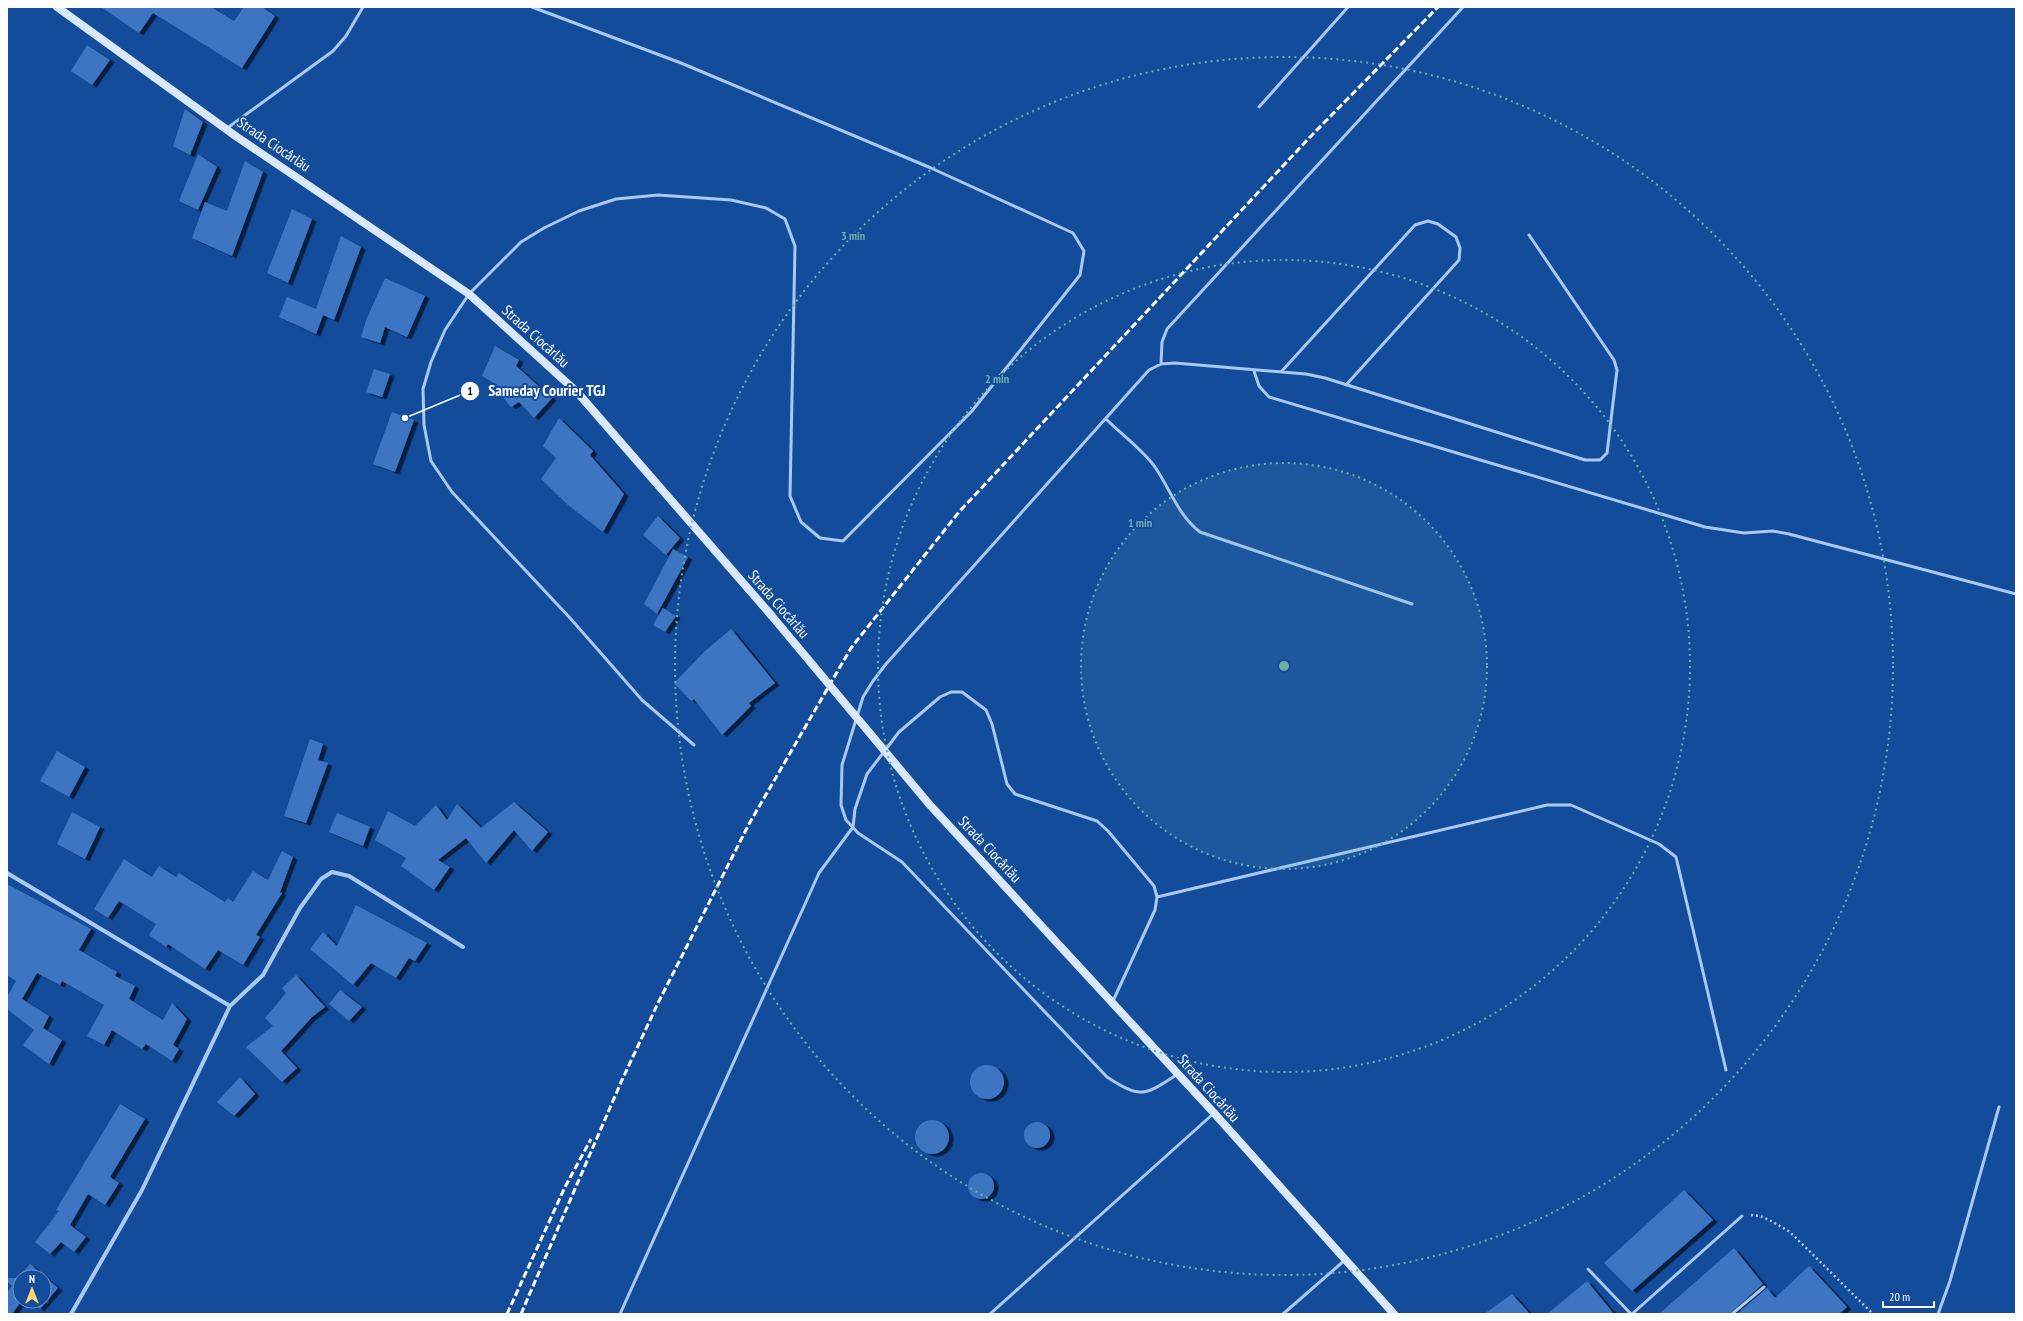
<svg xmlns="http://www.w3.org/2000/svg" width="2023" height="1321" font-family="'PT Sans Narrow',sans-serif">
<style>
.building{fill:#3d75c2;filter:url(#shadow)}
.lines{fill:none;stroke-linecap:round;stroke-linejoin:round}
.path{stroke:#a9c9f3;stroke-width:2.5;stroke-dasharray:2 3;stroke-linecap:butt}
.lane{stroke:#a9c9f3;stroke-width:3}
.street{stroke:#a9c9f3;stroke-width:4}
.secondary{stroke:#d9e8fd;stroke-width:8}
.rail{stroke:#fff;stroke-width:3;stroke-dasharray:7 3;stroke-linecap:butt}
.secondary-bridge{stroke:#d9e8fd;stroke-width:8}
.ring{fill:none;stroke:#6fada8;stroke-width:2;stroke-dasharray:2 4}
.labels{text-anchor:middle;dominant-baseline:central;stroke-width:4;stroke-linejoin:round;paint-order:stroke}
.street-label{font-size:15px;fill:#fff;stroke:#144c9c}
.centre{fill:#6fada8;stroke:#144c9c;stroke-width:2}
.ring-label{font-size:12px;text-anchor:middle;font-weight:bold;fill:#6fada8;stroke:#144c9c;stroke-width:4;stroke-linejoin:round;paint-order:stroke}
.leader{fill:none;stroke:#fff;stroke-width:1.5}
.callout-dot{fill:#fff;stroke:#144c9c;stroke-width:1.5}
.mark-label{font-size:12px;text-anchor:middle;font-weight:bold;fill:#111}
.callout-label{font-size:16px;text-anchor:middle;font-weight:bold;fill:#fff;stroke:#144c9c;stroke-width:4;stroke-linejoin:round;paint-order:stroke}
</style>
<defs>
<filter id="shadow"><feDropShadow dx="4.5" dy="2.5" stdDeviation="0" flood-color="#0009"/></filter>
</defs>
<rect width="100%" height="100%" fill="#144c9c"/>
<!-- building -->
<path class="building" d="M101,7h110l23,14 10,-14h18l13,9 -33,52 -89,-55 -14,20z
M87,45l23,15 -18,25 -21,-14z
M185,109l18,13 -13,33 -17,-9z
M198,154l19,13 -19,43 -19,-9z
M245,161l18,11 -31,84 -40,-18 13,-36 22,9z
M292,209l20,10 -24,64 -21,-10z
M341,236l20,11 -27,73 -11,-5 -7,19 -37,-17 8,-20 29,12z
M385,278l40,18 -18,41 -22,-10 -5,16 -19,-6 6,-19z
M495,346l24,14 -3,6 36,32 -18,20 -15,-16 -8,5 -9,-11 5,-5 -25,-15z
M374,369l16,5 -8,23 -16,-5z
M392,412l22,8 -19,52 -22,-8z
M559,418l34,33 -3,4 34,39 -21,38 -35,-27 -27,-26 15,-21 -13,-12z
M658,516l22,22 -14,17 -23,-20z
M673,549l15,8 -31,57 -13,-10z
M663,608l13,8 -11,16 -12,-7z
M731,629l44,54 -26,20 2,3 -29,29 -28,-36 -3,2 -17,-18 31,-32z
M310,739l13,5 -5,16 10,3 -22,60 -22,-7z
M57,751l28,16 -16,30 -29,-16z
M514,802l34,30 -16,19 -18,-21 -28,33 -20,-25 -28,22 12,7 -16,23 -33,-24 5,-8 -31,-18 13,-29 27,15 21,-21 11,15 10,-16 24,24z
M72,812l28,15 -15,32 -28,-15z
M337,813l33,14 -7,19 -34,-14z
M282,851l11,6 -13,35 2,1 -26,42 4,2 -17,28 -25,-15 -13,19 -37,-25 -2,3 -17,-12 7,-11 -37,-23 -11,17 -14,-9 30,-50 28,18 7,-11 17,11 3,-4 46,29 3,-4 5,4 20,-31 15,9z
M7,884l84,45 -12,21 38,22 -2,4 20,10 -6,13 34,21 9,-17 15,16 -14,26 6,4 -7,12 -26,-17 -4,5 -30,-19 -8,15 -17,-9 17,-31 -42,-24 -2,4 -23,-12 -15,26 27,17 -6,12 19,12 -13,24 -26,-19 11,-15 -27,-21v-12l9,-16 -9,-6z
M356,905l71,38 -12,18 -6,-3 -13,20 -25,-15 -18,22 -43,-36 13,-17 14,14z
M296,975l29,32 -13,10 -31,34 16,17 -15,14 -36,-35 27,-21 -8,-8 21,-25 -4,-5z
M340,990l22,17 -13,14 -20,-17z
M970 1082a17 17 0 1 1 34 0a17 17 0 1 1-34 0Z
M240,1077l15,17 -21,22 -17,-14z
M120,1104l25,15 -35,58 9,6 -14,22 -17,-11 -18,31 16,12 -12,15 -13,-10 -11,12 -15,-12 24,-31 -3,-1z
M915 1137a17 17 0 1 1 34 0a17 17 0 1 1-34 0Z
M1024 1135a13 13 0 1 1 26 0a13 13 0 1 1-26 0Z
M968 1186a13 13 0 1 1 26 0a13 13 0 1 1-26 0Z
M1684,1190l29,30 -81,71 -28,-28z
M1734,1248l29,36 -34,30h-70z
M30,1264l28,24 -18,21 -10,-8h14v-24h-24v26l-8,11h-5v-21l5,-7 -5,-5v-3h11z
M1809,1266l38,41 -8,7h-102l30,-26 8,10z
M1587,1281l27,33h-67z
M1512,1294l18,20h-46z"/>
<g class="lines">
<!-- path -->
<path class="path" d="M1751,1215l9,1 11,5 19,11 83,82"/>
<!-- lane -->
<path class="lane" d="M532,7l149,56 250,105 142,65 11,18 -4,24 -108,136 -129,130 -23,-3 -19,-16 -11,-26 5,-250 -10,-27 -19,-11 -35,-8 -73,-5 -42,4 -37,12 -35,17 -23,14 -52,52 -24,36 -14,32 -8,27 1,36 7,36 21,31 118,126 72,82 52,45
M1259,107l89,-100
M226,129l107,-78 13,-15 17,-29
M1161,364l1,-22 5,-13 296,-322
M1254,371l5,15 10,11 436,130 39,6 29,-2 16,3 227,60
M1281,372l134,-147 13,-4 10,3 18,13 4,11 -1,12 -113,125
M1106,419c15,15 37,31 49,48 15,22 23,48 45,65l212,72
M1157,897l390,-92h24l88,39 17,13 50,213
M1178,1074c-33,21 -36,26 -71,3l-205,-215 -44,-29 -12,-13 -5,-15 1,-40 21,-68 10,-16 13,-17 263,-294 12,-6 14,-1 131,11 19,4 260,82h15l7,-7 10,-83 -3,-10 -85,-125
M1588,1269l43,45
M620,1314l199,-441 34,-46 2,-18 12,-35 32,-42 41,-35 11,-5h11l24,18 6,14 15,60 8,10 82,27 11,10 46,55 3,11 -2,13 -42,91
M990,1314l223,-200
M1283,1314l62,-54
M1632,1314l110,-98
M1732,1314l32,-27
M1938,1314l12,-33 49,-174"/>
<!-- street -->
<path class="street" d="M7,873l223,133
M71,1314l71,-124 88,-184 33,-31 37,-67 21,-29 11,-7 17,4 114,71"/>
<!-- secondary -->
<path class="secondary" d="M57,7l180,130 232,157 108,98 194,223
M929,804l285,309 180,201"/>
<!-- rail -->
<path class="rail" d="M507,1314l58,-127 26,-48
M521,1314l101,-234 37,-79 90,-177 102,-176 108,-136 352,-376 127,-129"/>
<!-- secondary-bridge -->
<path class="secondary-bridge" d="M771,615l158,189"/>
</g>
<!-- distance rings -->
<circle cx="1284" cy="666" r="203" fill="#6fada8" fill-opacity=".12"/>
<g class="ring">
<circle cx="1284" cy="666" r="203"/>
<circle cx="1284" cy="666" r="406"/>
<circle cx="1284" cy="666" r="609"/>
</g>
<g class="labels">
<!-- street labels -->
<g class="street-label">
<text transform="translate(274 144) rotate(34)">Strada Ciocârlău</text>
<text transform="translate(536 336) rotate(42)">Strada Ciocârlău</text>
<text transform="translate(779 604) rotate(49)">Strada Ciocârlău</text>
<text transform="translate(990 849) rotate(47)">Strada Ciocârlău</text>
<text transform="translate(1209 1088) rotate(48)">Strada Ciocârlău</text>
</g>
</g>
<circle cx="1284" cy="666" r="6" class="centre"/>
<g class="ring-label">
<text x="853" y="240">3 min</text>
<text x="997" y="383">2 min</text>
<text x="1140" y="527">1 min</text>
</g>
<!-- callouts -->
<path class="leader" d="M405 418L470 391"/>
<g class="callout-dot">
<circle cx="405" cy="418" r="4"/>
<circle cx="470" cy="391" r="10"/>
</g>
<g class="mark-label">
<text x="470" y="395">1</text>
</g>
<g class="callout-label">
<text x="547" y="396">Sameday Courier TGJ</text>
</g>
<!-- border -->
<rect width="2023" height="1321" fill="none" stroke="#ffffff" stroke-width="16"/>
<!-- north arrow -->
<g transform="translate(32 1289)"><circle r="19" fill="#144c9c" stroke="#7294c4"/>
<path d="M0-3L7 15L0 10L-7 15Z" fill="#ffd86c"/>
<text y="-6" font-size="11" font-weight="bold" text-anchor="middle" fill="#ffffff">N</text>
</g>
<!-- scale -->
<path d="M1883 1301v6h51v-6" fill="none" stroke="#ffffff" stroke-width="2"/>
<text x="1889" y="1301" font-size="12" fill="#ffffff" stroke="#144c9c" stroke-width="3" paint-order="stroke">20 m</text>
</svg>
